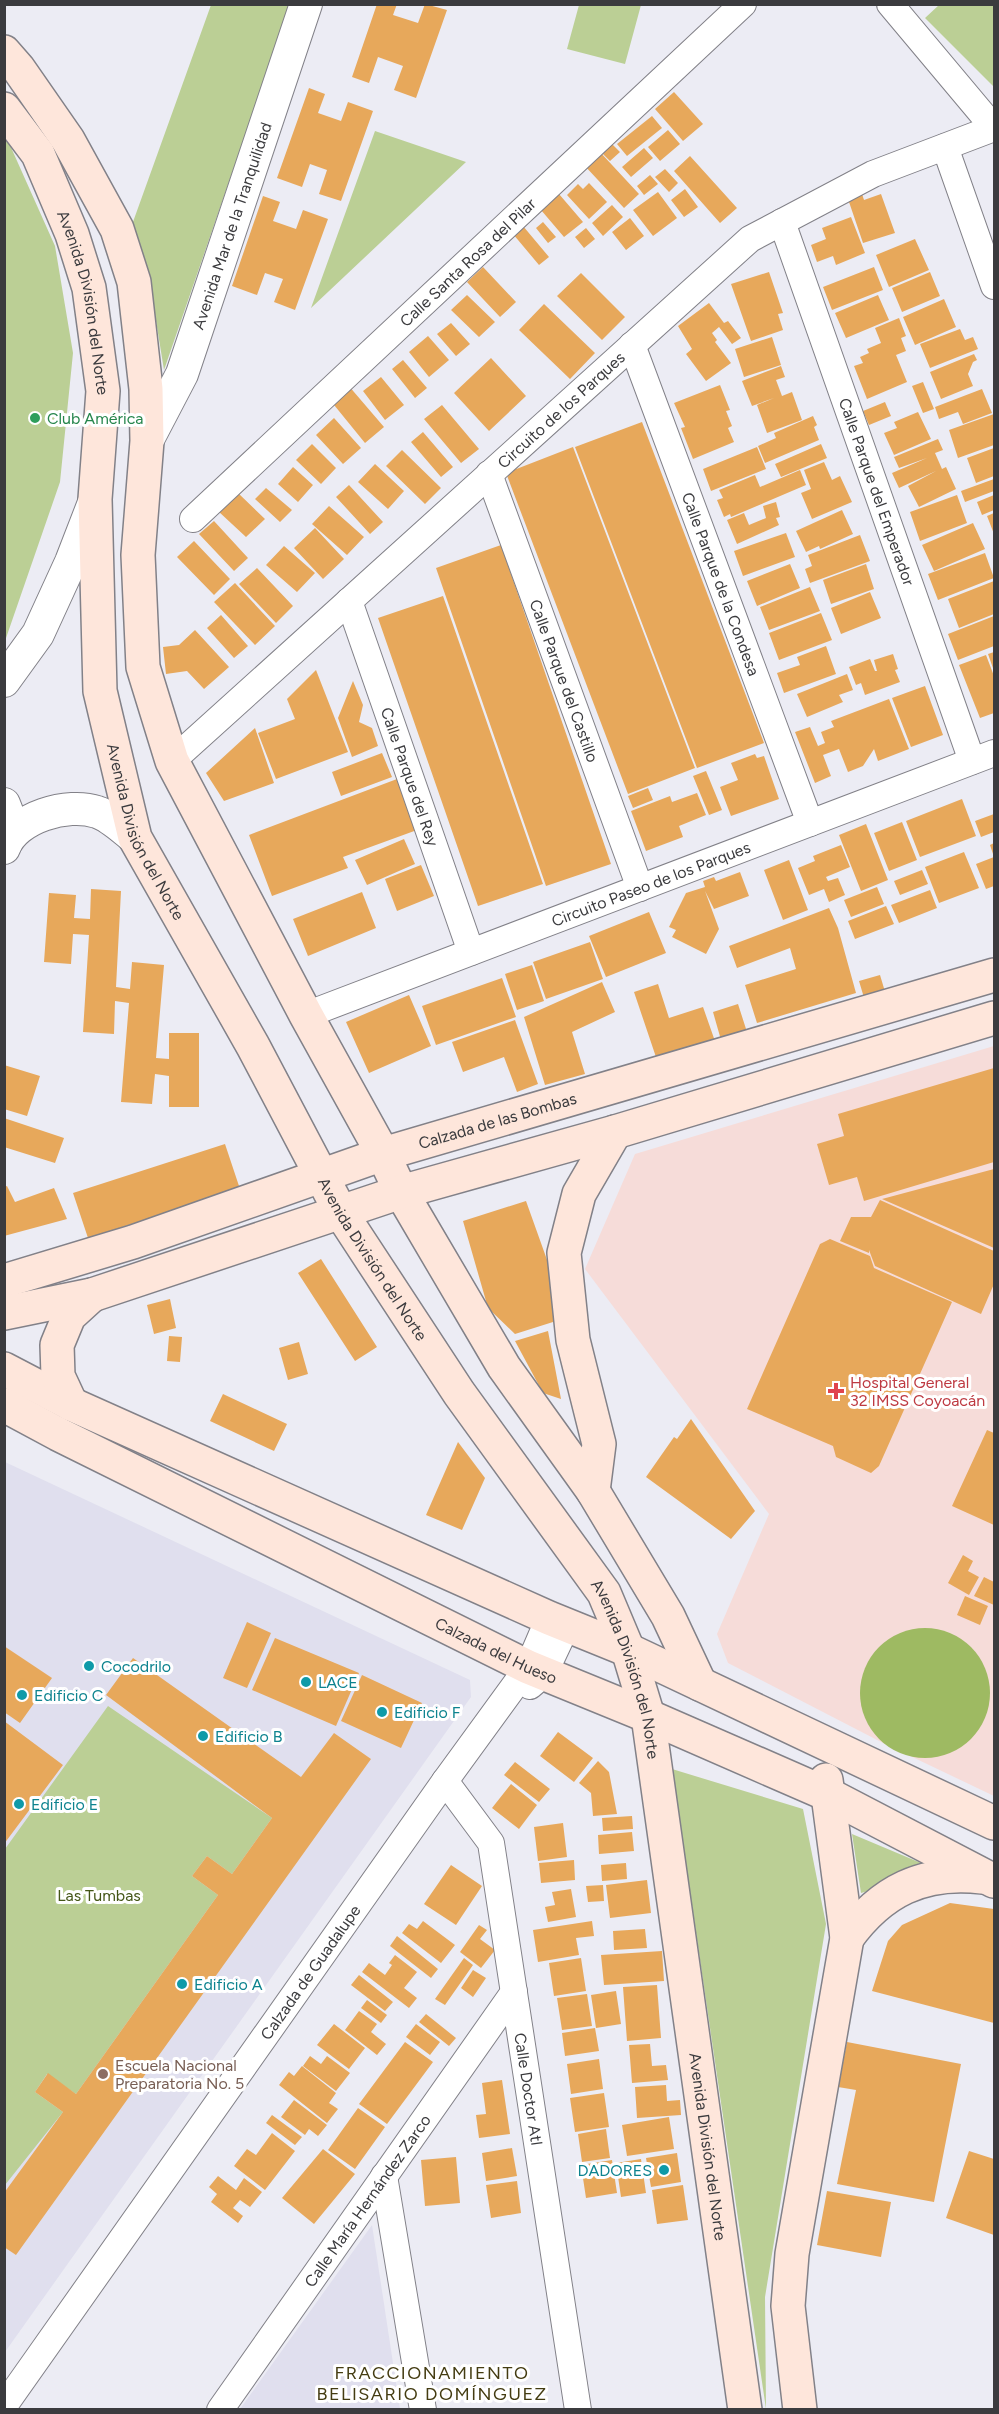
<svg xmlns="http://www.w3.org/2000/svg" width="999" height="2414" font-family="Figtree,sans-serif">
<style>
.built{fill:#e0dfee}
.medical{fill:#f6dcd9}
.green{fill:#bbcf95}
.forest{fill:#9eba62}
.building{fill:#e7a85b}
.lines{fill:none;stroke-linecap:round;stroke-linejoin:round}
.minor-casing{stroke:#828188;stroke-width:28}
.tertiary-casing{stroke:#828188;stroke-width:34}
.secondary-casing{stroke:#828188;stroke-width:36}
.minor{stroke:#fff;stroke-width:26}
.tertiary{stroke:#fff;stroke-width:32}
.secondary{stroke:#fee6db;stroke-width:33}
.leisure-dot{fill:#2e9e5b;stroke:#fff;stroke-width:2}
.health-dot{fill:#e0444e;stroke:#fff;stroke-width:2}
.culture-dot{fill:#0f9aa8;stroke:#fff;stroke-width:2}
.education-dot{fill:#8d6e63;stroke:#fff;stroke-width:2}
.labels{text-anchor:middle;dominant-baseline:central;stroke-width:6;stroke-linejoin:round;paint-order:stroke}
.street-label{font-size:16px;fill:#3b3b3e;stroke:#fff}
.leisure-label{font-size:16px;fill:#27864d;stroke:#fff;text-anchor:start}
.health-label{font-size:16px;fill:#be3a42;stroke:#fff;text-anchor:start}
.culture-label{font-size:16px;fill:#0d838f;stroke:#fff;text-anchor:start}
.park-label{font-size:16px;fill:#445617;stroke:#fff}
.education-label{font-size:16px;fill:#785e54;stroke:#fff;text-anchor:start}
.neighbourhood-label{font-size:18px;letter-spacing:1.5px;fill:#443c12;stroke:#fff}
</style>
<rect width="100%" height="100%" fill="#ececf4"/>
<!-- built -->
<path class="built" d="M5,1462l465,218 1,17 -466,655z
M372,2225l28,184h-160z"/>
<!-- medical -->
<path class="medical" d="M994,1046v750l-111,-53 -155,-80 -11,-29 52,-120 -184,-245 50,-115z"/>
<!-- green -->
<path class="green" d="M211,5h79l-126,365 -13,-80 -22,-57z
M579,5h62l-16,59 -58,-15z
M939,5h55v82l-69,-69z
M375,131l91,31 -155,146z
M5,134l50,112 18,107 -13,129 -55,159z
M108,1706l164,112 -40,56 -25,-18 -15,20 26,19 -142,199 -29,-20 -12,18 28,20 -58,73v-336z
M672,1769l131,40 23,115 -61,373 1,112z
M852,1834l88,37 -79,22z"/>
<!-- forest -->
<path class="forest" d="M860 1693a65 65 0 1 1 130 0a65 65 0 1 1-130 0Z"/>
<!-- building -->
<path class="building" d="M377,4h20l-4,11 25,8 7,-19 22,6 -31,88 -22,-8 9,-24 -25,-9 -9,26 -17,-6z
M309,88l16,6 -7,19 23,8 7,-19 25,9 -32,90 -22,-7 8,-24 -17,-6 -8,23 -25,-9z
M674,92l29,32 -20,17 -28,-32z
M652,116l10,12 -35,28 -10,-12z
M668,130l12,14 -20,17 -12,-14z
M610,142l10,10 -10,9 -10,-10z
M644,148l9,10 -22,19 -9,-10z
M599,151l40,43 -15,14 -40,-43z
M690,156l47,52 -17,15 -46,-52z
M665,169l13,14 -9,9 -14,-15z
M650,175l8,9 -14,11 -7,-9z
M589,183l18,19 -18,17 -22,-24 11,-11 5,5z
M685,189l13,18 -14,10 -13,-17z
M658,192l19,26 -24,18 -20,-26z
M559,194l24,28 -19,15 -23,-27z
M862,194l2,6 17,-6 14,39 -32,10 -15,-44z
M263,196l17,6 -7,19 23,8 7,-19 25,9 -33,91 -21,-8 9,-23 -18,-6 -8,22 -25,-9z
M612,205l11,12 -20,19 -11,-13z
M851,217l14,36 -29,12 -3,-9 -16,6 -6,-17 15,-6 -4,-11z
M630,218l14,18 -18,14 -14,-18z
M543,222l13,15 -8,6 -12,-15z
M523,226l26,31 -10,8 -26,-31z
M586,228l9,11 -11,9 -9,-11z
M915,239l14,31 -40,17 -13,-32z
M483,267l33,35 -16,15 -33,-35z
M874,267l9,23 -51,20 -9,-23z
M769,272l14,41 -5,1 5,16 -32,11 -20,-57z
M930,272l10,24 -38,16 -10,-24z
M581,273l44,44 -23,23 -45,-44z
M467,295l28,27 -16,15 -28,-27z
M878,295l11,25 -43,18 -11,-25z
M944,299l12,28 -41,18 -12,-28z
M709,303l15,20 4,-2 13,17 -9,6 -13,-17 -7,6 5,7 -2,2 16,21 -25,18 -20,-27 6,-5 -14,-23z
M544,304l51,49 -25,26 -51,-49z
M899,318l7,18 -5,2 5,13 -10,4 11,27 -40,17 -13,-33 9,-3 -3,-6 9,-4 -2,-4 14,-6 -6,-15z
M451,323l19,21 -14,12 -19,-22z
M960,329l5,11 8,-3 5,12 -48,19 -10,-24z
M428,336l21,24 -20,17 -20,-25z
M772,337l9,28 -37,12 -9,-28z
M974,354l3,6 -4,2 -5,12 5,12 -32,13 -11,-27z
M491,358l35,38 -37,35 -35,-38z
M403,360l24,28 -12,10 -23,-29z
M781,366l4,11 -9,3 6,16 10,-4 10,28 -35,13 -10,-28 17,-7 -22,8 -10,-25z
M381,377l23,28 -19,15 -22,-29z
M923,382l11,27 -11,4 -11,-27z
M348,385l36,42 -19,16 -35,-43z
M720,385l10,25 -4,1 6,15 -4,2 6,14 -41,17 -12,-31 4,-1 -11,-24z
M982,389l10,24 -29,11 -5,-12 -19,7 -4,-12z
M885,402l6,14 -22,9 -6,-14z
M442,405l37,44 -18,14 -37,-44z
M918,412l13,27 -37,16 -10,-22 13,-5 -3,-6z
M994,414v31l-36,13 -9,-28z
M813,416l4,9 -3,2 5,13 -54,23 -7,-17 18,-8 -2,-5z
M334,418l27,30 -18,16 -27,-29z
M642,422l122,321 -67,25 -122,-321z
M423,432l30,35 -12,10 -30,-35z
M938,439l5,11 -8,3 7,16 4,-2 10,22 -37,18 -11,-21 28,-15 -37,17 -7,-15 35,-15 -28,10 -5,-11z
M312,444l24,24 -15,16 -25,-24z
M821,444l6,14 -46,19 -6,-13z
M573,447l122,321 -67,26 -122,-321z
M757,447l9,22 -55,22 -8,-22z
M994,448v28l-18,7 -9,-25z
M402,450l39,38 -16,16 -39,-38z
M824,462l8,18 8,-4 12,26 -40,17 -11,-26 10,-4 -7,-19z
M375,464l29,27 -16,18 -30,-27z
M293,467l20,18 -15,17 -20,-18z
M800,470l6,15 -75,32 -1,-3 -6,3 -7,-17 6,-2 -4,-8 36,-15 5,12z
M994,479v12l-29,11 -4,-11z
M349,485l34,37 -13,12 -34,-37z
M266,488l26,22 -12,12 -25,-23z
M237,492l28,27 -19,18 -28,-26z
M957,495l10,28 -47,18 -10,-29z
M994,495v15l-12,5 -5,-13z
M776,502l4,15 -4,1 3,7 -42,19 -10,-24 17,-7 5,12 17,-7 -3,-12z
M329,506l35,31 -17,18 -35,-31z
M842,510l11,24 -33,15 -1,-3 -13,6 -10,-21z
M994,513v21l-7,-18z
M214,521l34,37 -14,13 -35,-37z
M973,523l12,26 -51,22 -12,-26z
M315,528l29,31 -21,20 -29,-31z
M786,533l9,24 -52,19 -9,-25z
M860,535l10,26 -60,22 -5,-14 7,-3 -4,-11z
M194,541l36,38 -16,16 -37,-38z
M501,545l110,319 -65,22 -110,-318z
M284,546l31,27 -18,19 -31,-27z
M985,553l9,25 -56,22 -10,-26z
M790,564l10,24 -43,18 -10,-25z
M866,564l8,25 -43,15 -8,-24z
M257,568l36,38 -17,17 -37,-39z
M994,581v33l-35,14 -11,-29z
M235,583l40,43 -20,19 -41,-43z
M810,587l10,24 -51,19 -9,-23z
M870,592l11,26 -40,16 -10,-26z
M443,596l100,288 -65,22 -100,-288z
M821,613l11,27 -53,20 -10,-27z
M221,615l27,31 -14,12 -27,-30z
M994,616v30l-36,14 -10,-26z
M195,630l34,37 -25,22 -17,-18 -21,3 -3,-27 16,-2z
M826,646l10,28 -52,19 -7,-20 23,-8 -3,-8z
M994,652v19l-6,-17z
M893,654l5,15 -3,1 5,12 -35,13 -4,-12 -5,2 -7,-18 21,-8 5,12h2l-3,-11z
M986,655l8,21v37l-14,5 -21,-53z
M316,670l32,82 -72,27 -18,-46 37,-14 -8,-20z
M847,674l6,16 -14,5 4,7 -36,15 -10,-23z
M353,681l10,24 -4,17 13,6 6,18 -26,11 -14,-39z
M925,686l18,49 -32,12 -19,-49z
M889,699l20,50 -31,12 -4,-12 -11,17 -15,6 -9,-23 -16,6 8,21 -16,7 -20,-51 15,-5 8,19 7,-3 -4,-11 13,-5 -3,-6z
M255,728l19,55 -50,18 -18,-28z
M382,753l10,24 -51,19 -9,-24z
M755,754l2,4 7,-2 15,43 -48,17 -11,-29 18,-7 -7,-17z
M706,771l16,39 -13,5 -16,-39z
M397,779l20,51 -74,27 5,11 -76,28 -23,-61z
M648,788l5,12 -20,8 -5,-12z
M697,793l9,22 -27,11 4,11 -37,14 -15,-40 39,-15 2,6z
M962,799l14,37 -56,21 -14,-36z
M994,814v18l-13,5 -6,-16z
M902,822l15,38 -28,11 -15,-38z
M866,824l22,56 -27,11 -22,-56z
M404,839l11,25 -48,21 -12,-25z
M994,843v43l-8,3 -10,-25 18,-7 -4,-12z
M841,845l9,22 -24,10 2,4 10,-3 7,17 -16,7 -5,-13 -15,6 -11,-27 17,-7 -2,-5z
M964,852l15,36 -40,15 -14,-36z
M789,860l19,50 -25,10 -19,-50z
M421,865l13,31 -37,15 -12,-32z
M922,870l6,14 -28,11 -6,-14z
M740,872l9,24 -35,13 -9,-18 14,38 -13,25 -34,-17 4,-7 -7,-3 17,-34 19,-6 -2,-6 11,-4 2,4z
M877,887l7,17 -33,13 -7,-17z
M91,889l30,2 -5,96 14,2 2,-27 32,3 -8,93 13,1v-26h30v74h-30v-31l-14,-2 -3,30 -31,-2 8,-99 -14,-2 -1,33 -31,-2 6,-97 -16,-1 -2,30 -27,-2 5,-69 27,2 -2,23 16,1z
M930,890l7,18 -38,15 -8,-18z
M362,892l14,36 -68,28 -15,-37z
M886,906l8,18 -39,15 -7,-18z
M829,908l9,20 18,65 -99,30 -12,-38 51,-16 -6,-21 -53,20 -8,-22z
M649,912l17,41 -60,24 -17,-41z
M590,942l13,37 -57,20 -13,-37z
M532,965l12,36 -27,9 -12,-36z
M880,975l6,20 -21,6 -6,-20z
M502,978l14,39 -80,28 -14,-39z
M602,982l13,30 -43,20 13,42 -40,11 -21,-68z
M658,984l11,34 34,-11 13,37 -58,19 -24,-71z
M409,995l22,51 -62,27 -23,-51z
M738,1004l9,28 -26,8 -8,-28z
M515,1020l23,64 -21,8 -13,-35 -41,15 -11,-30z
M4,1065l36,11 -13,40 -23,-7z
M994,1068v94l-130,39 -7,-24 -28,8 -12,-41 27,-8 -6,-22z
M4,1118l60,20 -9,25 -51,-16z
M225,1144l15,45 -152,49 -15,-45z
M994,1169v79l-112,-49z
M7,1186l8,16 39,-14 13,31 -63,17v-49z
M880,1200l114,51v33l-13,30 -106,-48 -6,-16v3l-29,-12 11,-24h20z
M526,1201l30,84 -3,37 -38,12 -27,-26 -25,-87z
M830,1239l40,17 4,12 78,34 -73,164 -8,7 -35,-16 -3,-11 -86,-37 73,-165z
M321,1259l56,88 -22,14 -57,-88z
M170,1299l6,29 -22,6 -7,-29z
M548,1331l13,68 -18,-6 -28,-52z
M169,1336l13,1 -2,25 -13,-1z
M299,1342l9,32 -20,6 -9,-32z
M223,1394l64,30 -13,27 -64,-30z
M691,1419l64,92 -24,28 -85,-62 28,-40 3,2z
M987,1430l7,3v92l-42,-19z
M458,1442l27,36 -23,52 -36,-15z
M963,1555l10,6 -5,10 11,6 -10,18 -21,-12z
M984,1577l10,5v23l-20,-9z
M965,1596l23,10 -8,19 -23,-10z
M247,1622l24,11 -24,55 -24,-10z
M275,1638l84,35 -23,53 -84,-36z
M4,1646l48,32 -32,45 -16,-11z
M133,1658l168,119 33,-44 37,26 -355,496 -12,-8v-54l59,-81 -28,-20 13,-19 28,21 142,-199 -26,-19 15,-20 25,18 40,-56 -166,-123z
M362,1675l60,28 -21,45 -60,-27z
M4,1721l59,44 -59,79z
M558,1732l35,26 -19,24 -34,-26z
M598,1761l11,11 8,42 -24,2 -2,-23 -12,-10z
M515,1762l35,27 -11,13 -35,-27z
M511,1784l26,21 -18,24 -27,-21z
M632,1816l1,13 -30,2 -1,-13z
M563,1823l4,34 -29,4 -4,-34z
M632,1832l2,19 -35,3 -1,-19z
M574,1860l1,20 -34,3 -2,-20z
M626,1863l1,16 -25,2 -1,-16z
M451,1865l31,21 -26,39 -32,-21z
M647,1880l4,33 -41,5 -4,-33z
M603,1885l1,16 -16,1 -2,-16z
M571,1889l5,28 -28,5 -3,-15 10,-2 -3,-13z
M950,1903l44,6v114l-122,-32 16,-50 14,-16z
M423,1921l32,24 -14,18 -39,-30 7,-9 8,5z
M592,1921l2,15 -18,2 3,17 -41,7 -5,-32z
M479,1925l8,5 -7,9 15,11 -14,18 -21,-16z
M645,1929l2,19 -33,2 -1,-19z
M397,1936l41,33 -7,9 -41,-32z
M662,1951l2,30 -60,4 -3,-30z
M395,1955l22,17 -13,16 13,10 -8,10 -47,-36 7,-9 16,12 7,-10 -3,-2z
M464,1958l9,7 -28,40 -10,-6z
M581,1958l5,33 -32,5 -5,-33z
M473,1970l13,8 -13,19 -12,-9z
M359,1975l34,27 -8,9 -34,-26z
M657,1985l4,53 -34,3 -4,-54z
M616,1991l5,33 -25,4 -5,-33z
M587,1994l5,32 -30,4 -5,-32z
M367,2000l20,15 -6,8 -20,-15z
M359,2011l18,13 -6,8 15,12 -9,11 -32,-25z
M426,2014l30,24 -7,8 -30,-24z
M334,2024l31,24 -16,21 -32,-24z
M416,2024l24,18 -10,13 -24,-18z
M595,2028l4,23 -34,5 -3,-23z
M405,2042l28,20 -46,62 -28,-20z
M847,2042l114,22 -27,138 -97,-18 19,-94 -18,-3z
M650,2044l2,22 14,-1 2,15 -36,3 -3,-38z
M310,2056l11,8 6,-8 23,17 -14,18 -33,-25z
M599,2059l4,30 -32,5 -4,-30z
M302,2066l34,27 -7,10 9,6 -11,14 -48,-38 10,-13 5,4z
M502,2080l8,54 -31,4 -3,-23 10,-1 -4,-31z
M666,2085l1,16 13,-1 1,15 -44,3 -2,-31z
M604,2093l5,34 -34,5 -5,-34z
M294,2100l33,25 -9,11 -9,-7 -4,6 -24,-18z
M358,2108l27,19 -30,42 -27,-19z
M272,2115l30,22 -7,8 -29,-22z
M669,2117l5,32 -47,7 -5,-31z
M606,2129l4,29 -28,4 -4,-28z
M272,2133l23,18 -30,39 -31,-24 13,-17 9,6z
M512,2148l5,28 -31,5 -4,-28z
M323,2149l32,25 -41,50 -32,-26z
M969,2151l25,8v76l-48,-17z
M677,2153l4,29 -30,5 -5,-29z
M456,2157l4,46 -35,3 -4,-46z
M641,2159l5,34 -25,4 -5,-34z
M612,2160l5,33 -31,5 -5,-33z
M218,2176l18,14 8,-12 18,14 -12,15 -10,-7 -7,8 10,8 -5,7 -27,-21 6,-8 -8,-7z
M517,2181l4,32 -30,5 -5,-33z
M683,2185l5,35 -31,4 -5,-34z
M827,2191l64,11 -10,55 -64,-12z"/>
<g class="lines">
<!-- minor casing -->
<g class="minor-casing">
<g id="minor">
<path d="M890,4l104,124"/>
<path d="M945,147l49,139"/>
<path id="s1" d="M782,222l190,539"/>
<path id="s2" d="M632,345l178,478"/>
<path id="s3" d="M489,474l151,414"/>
<path id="s4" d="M193,519l550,-515"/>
<path id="s5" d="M349,601l122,351"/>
<path id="s6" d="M172,761l578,-522 123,-65 121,-46"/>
<path id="s7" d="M306,1015l688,-262"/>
<path d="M530,1686l14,-12 23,-49"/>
<path id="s8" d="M445,1781l46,62 87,567"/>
<path d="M384,2176l39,234"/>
<path id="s9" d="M4,2406l441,-625 83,-114 21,-49"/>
<path id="s10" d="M220,2410l294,-418"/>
</g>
</g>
<!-- tertiary casing -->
<g class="tertiary-casing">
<g id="tertiary">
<path id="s11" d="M147,441l35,-67 124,-370"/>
<path d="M4,681l34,-47 33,-72 24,-62"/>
<path d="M4,804l7,18 -5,21"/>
<path d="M4,848c11,-31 64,-46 93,-36 13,4 26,17 38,26"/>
</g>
</g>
<!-- secondary casing -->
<g class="secondary-casing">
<g id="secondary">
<path d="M4,52l14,16 50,72 49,89 17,53 12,107 1,52 -9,114 5,112 29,94 134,254 77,139 18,38 103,175 89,124 75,125 32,68"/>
<path id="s12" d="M4,109l34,45 34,80 17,54 14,103 -8,108 5,192 35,147 118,208 88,167 118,180 145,200 24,57 20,66 97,694"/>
<path id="s13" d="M4,1281l129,-39 250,-88 611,-179"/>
<path d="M4,1313l88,-18 309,-103 214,-60 379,-114"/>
<path d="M4,1369l67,35 478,214 79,32 366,173"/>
<path d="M71,1404l-13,-28 -1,-31 12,-29 23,-21"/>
<path id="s14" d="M4,1405l54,29 470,233 120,49 181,79 165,86"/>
<path d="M593,1491l6,-47 -26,-104 -9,-87 15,-59 36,-62"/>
<path d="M847,1938c34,-47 76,-68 135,-61"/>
<path d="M800,2410l-12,-104 4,-52 55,-316 -21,-158"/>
</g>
</g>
<!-- minor -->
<use href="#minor" class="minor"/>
<!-- tertiary -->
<use href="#tertiary" class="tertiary"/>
<!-- secondary -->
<use href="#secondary" class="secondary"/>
</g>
<!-- markers -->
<circle class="leisure-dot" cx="35" cy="418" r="6"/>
<path class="health-dot" d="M833 1382h6v6h6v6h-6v6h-6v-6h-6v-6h6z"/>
<g class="culture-dot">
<circle cx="89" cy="1666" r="6"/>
<circle cx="306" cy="1682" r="6"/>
<circle cx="22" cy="1695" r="6"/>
<circle cx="382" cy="1712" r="6"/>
<circle cx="203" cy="1736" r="6"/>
<circle cx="19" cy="1804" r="6"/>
<circle cx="182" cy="1984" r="6"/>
<circle cx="664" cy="2170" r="6"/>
</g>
<circle class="education-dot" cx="103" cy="2074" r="6"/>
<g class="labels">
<!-- street labels -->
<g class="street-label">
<text stroke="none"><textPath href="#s11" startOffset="232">Avenida Mar de la Tranquilidad</textPath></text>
<text stroke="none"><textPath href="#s4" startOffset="376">Calle Santa Rosa del Pilar</textPath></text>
<text stroke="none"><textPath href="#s12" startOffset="213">Avenida División del Norte</textPath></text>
<text stroke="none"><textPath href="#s6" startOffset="524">Circuito de los Parques</textPath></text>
<text stroke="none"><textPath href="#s1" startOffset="286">Calle Parque del Emperador</textPath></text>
<text stroke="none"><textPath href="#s2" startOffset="255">Calle Parque de la Condesa</textPath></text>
<text stroke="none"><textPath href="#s3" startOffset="220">Calle Parque del Castillo</textPath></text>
<text stroke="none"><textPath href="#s5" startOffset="186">Calle Parque del Rey</textPath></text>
<text stroke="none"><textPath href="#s12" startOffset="753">Avenida División del Norte</textPath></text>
<text stroke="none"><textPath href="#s7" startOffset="369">Circuito Paseo de los Parques</textPath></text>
<text stroke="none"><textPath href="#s13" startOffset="519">Calzada de las Bombas</textPath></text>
<text stroke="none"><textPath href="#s12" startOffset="1239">Avenida División del Norte</textPath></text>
<text stroke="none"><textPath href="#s14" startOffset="550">Calzada del Hueso</textPath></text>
<text stroke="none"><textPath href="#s12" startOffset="1725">Avenida División del Norte</textPath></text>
<text stroke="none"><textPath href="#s9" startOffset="531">Calzada de Guadalupe</textPath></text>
<text stroke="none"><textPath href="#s8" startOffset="326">Calle Doctor Atl</textPath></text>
<text stroke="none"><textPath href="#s12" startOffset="2211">Avenida División del Norte</textPath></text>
<text stroke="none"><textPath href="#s10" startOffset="256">Calle María Hernández Zarco</textPath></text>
</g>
<!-- leisure labels -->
<g class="leisure-label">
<text x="47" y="418">Club América</text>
</g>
<!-- health labels -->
<g class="health-label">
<text x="850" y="1382">Hospital General<tspan x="850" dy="18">32 IMSS Coyoacán</tspan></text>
</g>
<!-- culture labels -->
<g class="culture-label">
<text x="101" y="1666">Cocodrilo</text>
<text x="318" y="1682">LACE</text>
<text x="34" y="1695">Edificio C</text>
<text x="394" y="1712">Edificio F</text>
<text x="215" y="1736">Edificio B</text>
<text x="31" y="1804">Edificio E</text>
<text x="194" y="1984">Edificio A</text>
<text x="652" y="2170" text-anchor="end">DADORES</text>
</g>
<!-- park labels -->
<g class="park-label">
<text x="99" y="1895">Las Tumbas</text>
</g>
<!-- education labels -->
<g class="education-label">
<text x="115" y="2065">Escuela Nacional<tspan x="115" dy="18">Preparatoria No. 5</tspan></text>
</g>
<!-- neighbourhood labels -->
<g class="neighbourhood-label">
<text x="432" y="2373">FRACCIONAMIENTO<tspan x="432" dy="21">BELISARIO DOMÍNGUEZ</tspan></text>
</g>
</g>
<!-- border -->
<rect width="999" height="2414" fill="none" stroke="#3b3b3e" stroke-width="12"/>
</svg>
